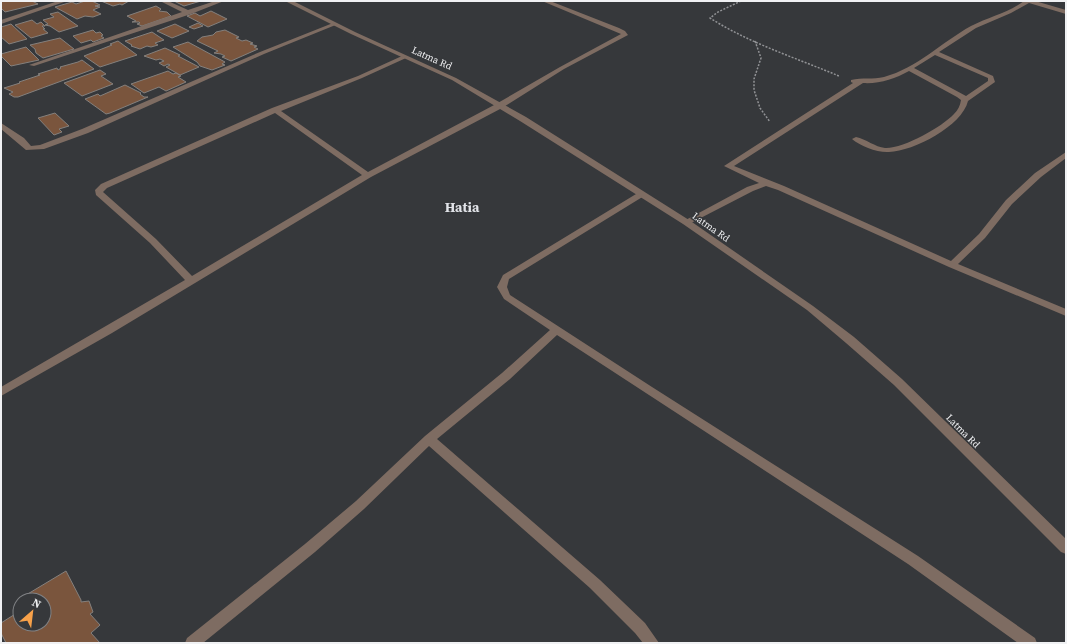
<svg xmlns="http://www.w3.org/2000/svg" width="1067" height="644" font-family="'Source Serif 4',serif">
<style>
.building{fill:#7a553d;stroke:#84807d}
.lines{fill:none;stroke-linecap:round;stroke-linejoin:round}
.path{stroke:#919295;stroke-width:1.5;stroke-dasharray:2 1.5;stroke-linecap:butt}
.minor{fill:#7e6c62;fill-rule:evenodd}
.tertiary{fill:#7e6c62;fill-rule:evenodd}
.labels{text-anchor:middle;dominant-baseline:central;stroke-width:3;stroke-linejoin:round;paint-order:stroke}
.street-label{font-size:10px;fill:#f0f1f3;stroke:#36383b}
.district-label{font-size:14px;font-weight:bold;fill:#e2e4e9;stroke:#36383b}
</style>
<rect width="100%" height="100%" fill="#36383b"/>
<!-- building -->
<path class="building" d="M1,1h31l6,3 -33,8 -4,-4z
M85,1h7l8,4 -5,1 5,1 -7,3 8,4 -8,3 -8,-1 -8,3 -22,-12 17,-5 4,2z
M101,1h28l-7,4 -2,-1 -7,2z
M174,1h27l-17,5z
M156,6l5,3 -2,2 8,1 4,4 -29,10 -5,-2 3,-1 -1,-1h-7l4,-1 -9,-5z
M211,11l16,8 -19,8 -21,-11 8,-3 5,3z
M58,12l20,14 -19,6 -9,-6 -5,-1 3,-1 -5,-4 11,-3 -4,-3z
M32,20l5,4 4,-2 4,4h-3l3,3h-2l5,4 -17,5 -16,-13z
M198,23l5,3 -9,3 -5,-2z
M11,24l16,15 -18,5 -8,-7v-10z
M175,24l14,7 -17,7 -15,-7z
M93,30l3,3 4,-1 3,3 -2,1 3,2 -11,4 -2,-2 -10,3 -8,-7z
M225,30l14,7 -3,1 6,3 4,-1 7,3 -3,1 7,2 -3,1 4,2 -27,12 -9,-4 3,-1 -4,-2 -7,-1 4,-2 -21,-10 5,-4 11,-2 3,-3z
M152,32l12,8 -9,3 3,2 -7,2 -4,-1 -7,3 -9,-3 1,-1 -7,-4z
M60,38l14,11 -31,9 -7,-5 -1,-4 -5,-4z
M118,41l19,14 -37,12 -16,-11 28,-11 -2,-1z
M188,42l37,20 -3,2 3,1 -13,5 -12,-4 -3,-4 -24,-15z
M26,47l13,13 -28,6 -10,-10v-2z
M165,48l15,7 -2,1 21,11 -19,8 -14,-8 4,-2 -2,-1 -4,2 -5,-3 5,-2 -4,-2 -4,1 -12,-4z
M82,60l12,9 -76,28h-4l-5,-3 4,-2 -9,-4 16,-5 -1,-1 21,-7 -2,-1 19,-6 1,2 3,-2 -1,-1 18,-5z
M100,70l6,4 -5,2 12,8 -31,12 -18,-13z
M168,71l5,3 3,-1 5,3 -3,1 8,5 -20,9 -7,-4 -15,6 -13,-9z
M125,85l16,8 -1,1 4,3h4l-38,16 -4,1 -21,-15 13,-5 2,2z
M55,113l14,13 -10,3 3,3 -8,3 -16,-17z
M66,571l15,29v2l8,-1 4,11 -3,2 10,11 -9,8 9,10h-94l-5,-10v-10l19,-12v13h24v-24h-22l-1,-2z"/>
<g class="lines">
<!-- path -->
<path class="path" d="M741,1l-23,11 -8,6c39,25 86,40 129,58
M755,41l6,17 -7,21v11l6,18 10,14"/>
<!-- minor -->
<path class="minor" d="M58,1h9l-66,23v-4z
M160,1h8l20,9 27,-9h9l-33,13 -157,52 -5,-1 153,-53z
M542,1h8l69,27 6,3 3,4 -64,34 -62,39 -131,69 -259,156 -111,63v-9l184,-107 -35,-37 -54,-48 -1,-5 6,-6 171,-76 86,-32 44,-20h4v2l-44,20 -81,33 87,61 128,-68 64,-37 61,-33zM275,113l87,62 -170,101 -36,-37 -53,-47 4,-4z
M1024,1h11l31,9v4l-37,-11 -18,10 -35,15 -37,24 54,24 2,6 -27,19c-6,25 -54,50 -79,51 -11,1 -29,-6 -37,-13l4,-2c10,2 19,10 29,11 18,1 57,-21 69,-34 4,-4 6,-8 7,-14l-4,-3 -48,-26c-14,8 -30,13 -46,12l-129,83 50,20 167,75 28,-27 27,-34 29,-27 31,-21v6l-25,19 -29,27 -27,34 -27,26 108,45v7l-117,-49 -171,-77 -12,-4 -13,5 -64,33 -3,1 -4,-3 65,-35 12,-4 -35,-17 129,-83 -2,-1v-2c11,-3 22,0 33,-3 33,-9 58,-35 87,-51 18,-9 37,-13 53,-25zM935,55l53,23v3l-22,15 -52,-28z
M333,23l5,1 -74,30 -176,79 -44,16 -18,1 -25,-21v-6l23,15 7,8 9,-1 42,-16 178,-77z
M641,191l4,3 -1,2 -135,83 -2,8 3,8 142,92 266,169 117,82 2,5h-19l-110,-79 -351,-229 -47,44 -73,60 163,141 45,43 14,20h-16l-8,-10 -45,-45 -161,-142 -65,63 -49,43 -112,91h-18l2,-5 118,-94 51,-43 69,-65 77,-63 48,-43 -46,-31 -7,-12 6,-12z"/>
<!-- tertiary -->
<path class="tertiary" d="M285,1h8l62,31 101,46 70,39 163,103 124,86 41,31 48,42 164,160v15l-5,-2 -167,-167 -48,-42 -39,-33 -124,-86 -163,-103 -68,-41 -101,-46z"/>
</g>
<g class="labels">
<!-- street labels -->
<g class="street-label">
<text transform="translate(432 58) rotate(24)">Latma Rd</text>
<text transform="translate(711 227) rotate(35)">Latma Rd</text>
<text transform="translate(963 431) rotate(45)">Latma Rd</text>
</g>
<!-- district labels -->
<g class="district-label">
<text x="462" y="207">Hatia</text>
</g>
</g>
<!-- border -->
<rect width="1067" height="644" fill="none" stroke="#f0f1f3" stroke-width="4"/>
<!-- north arrow -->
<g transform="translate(32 612) rotate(28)"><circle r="19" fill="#36383b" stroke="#808285"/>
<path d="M0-3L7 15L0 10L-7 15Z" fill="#f7a14a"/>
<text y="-6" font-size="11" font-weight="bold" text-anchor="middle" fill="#f0f1f3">N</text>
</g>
</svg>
